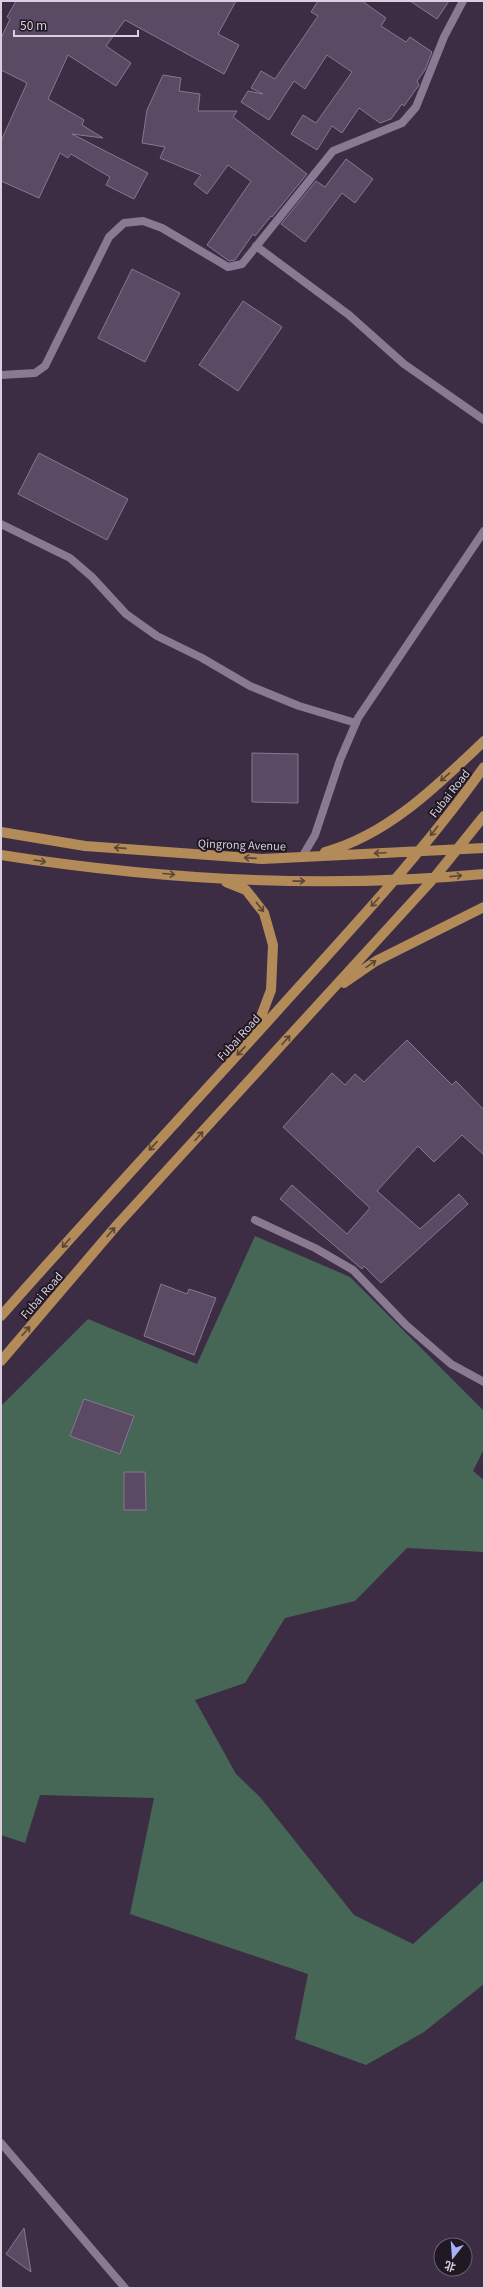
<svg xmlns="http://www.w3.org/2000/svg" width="485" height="2289" font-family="Georgia,'Noto Sans SC',serif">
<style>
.green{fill:#466755}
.building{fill:#5b4a63;stroke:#897691}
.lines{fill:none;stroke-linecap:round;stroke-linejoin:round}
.minor{stroke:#8b7893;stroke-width:8}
.primary{stroke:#b28b58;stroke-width:10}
.oneway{stroke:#5a4638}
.labels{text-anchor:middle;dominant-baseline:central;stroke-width:4;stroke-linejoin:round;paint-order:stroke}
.street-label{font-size:11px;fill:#d9cfde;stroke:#201823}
</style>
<rect width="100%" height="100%" fill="#3d2d44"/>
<!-- green -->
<path class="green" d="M255,1236l95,41 134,134v38l-11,22 11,9v72l-77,-4 -52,53 -70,17 -40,65 -50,17 41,74 24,23 94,118 59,29 71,-64v104l-60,48 -58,33 -71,-26 13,-65 -178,-60 24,-116 -114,-3 -15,48 -24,-8v-429l87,-87 109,45z"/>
<!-- building -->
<path class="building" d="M16,1h220l-18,33 21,11 -15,29 -99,-54 -19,26 25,17 -15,23 -48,-31 -20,44 36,21 -2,5 21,13 -31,-4 76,39 -14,26 -28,-14 4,-8 -39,-23 -3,4 -8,-5 -21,45 -38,-17v-40l26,-58 -26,-13v-32l9,-19 -3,-2z
M318,1h44l24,17 -5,8 25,16 4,-5 22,15 -7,18 -8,11 2,4 -15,21 -2,-2 -11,15 -11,4 -21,-15 -17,25 -10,-7 -15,24 -26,-16 12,-19 13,8 36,-51 -25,-17 -22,34 -11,-8 -25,39 -28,-18 7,-11 15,3 -12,-6 10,-17 14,8 43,-63 -7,-4z
M410,1h39l-12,18z
M163,75l18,3 -2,13 21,3 -2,17h39l-4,6 74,57 -35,43 -1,-1 -16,20 -2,-2 -18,26 -6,1 -22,-16 44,-64 -23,-16 -21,29 -13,-10 7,-9 -41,-17 5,-11 -23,-4 5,-33z
M346,159l27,20 -18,24 -13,-10 -37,49 -24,-18 35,-43 9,6z
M132,269l48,24 -35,69 -47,-24z
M243,301l39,26 -44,64 -39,-26z
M39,453l89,46 -21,41 -89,-46z
M252,753l46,1v49l-46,-1z
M407,1040l45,45 4,-4 28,29v45l-22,-20 -28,27 -16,-16 -41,45 43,38 39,-35 9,10 -87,79 -17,-17 -2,3 -82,-70 12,-14 55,49 23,-26 -87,-81 49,-54 13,12 10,-11 9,8z
M161,1284l26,10 2,-5 27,9 -22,57 -50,-19z
M84,1399l50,17 -14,38 -50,-18z
M124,1472h21l1,38h-22z
M24,2228l7,44 -25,-18z"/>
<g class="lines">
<!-- minor -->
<path class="minor" d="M256,246l93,69 55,49 80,56
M1,375l34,-2 10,-7 64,-129 15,-14 19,-2 19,7 66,39 14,-3 91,-113 69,-28 14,-16 28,-70 19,-36
M1,524l69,34 22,19 34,37 31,22 45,22 48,28 49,20 57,17
M302,857l13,-22 25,-75 18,-42 126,-187
M255,1220l60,28 38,22 53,55 45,39 33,18
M1,2143l124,145"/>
<!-- primary -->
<path class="primary" d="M1,832l84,14 177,13 222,-11
M325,852c63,-17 113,-67 159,-111
M1,855c159,25 322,34 483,19
M226,882l20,8 18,23 9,32 -2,45 -15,40
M344,983l32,-22 108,-54
M1,1316c97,-110 198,-218 296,-327 65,-72 131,-143 187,-222
M1,1361l116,-136 317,-347 50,-62"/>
</g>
<!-- one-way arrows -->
<defs><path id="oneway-shaft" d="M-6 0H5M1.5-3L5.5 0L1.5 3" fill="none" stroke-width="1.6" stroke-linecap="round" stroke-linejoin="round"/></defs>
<g class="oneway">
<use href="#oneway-shaft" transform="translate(445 777) rotate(139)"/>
<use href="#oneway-shaft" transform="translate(434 831) rotate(128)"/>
<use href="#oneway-shaft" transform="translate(120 848) rotate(-176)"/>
<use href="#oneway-shaft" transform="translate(380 853) rotate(177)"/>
<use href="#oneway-shaft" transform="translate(250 858) rotate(-176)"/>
<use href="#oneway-shaft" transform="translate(40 861) rotate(9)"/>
<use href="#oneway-shaft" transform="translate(169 874) rotate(5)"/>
<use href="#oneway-shaft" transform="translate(456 876) rotate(-6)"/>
<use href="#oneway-shaft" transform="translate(299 881) rotate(-1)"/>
<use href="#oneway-shaft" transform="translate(375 902) rotate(132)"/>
<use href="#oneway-shaft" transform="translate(260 907) rotate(52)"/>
<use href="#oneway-shaft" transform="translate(371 964) rotate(-35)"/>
<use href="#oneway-shaft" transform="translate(286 1040) rotate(-48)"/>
<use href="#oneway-shaft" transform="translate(241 1051) rotate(133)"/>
<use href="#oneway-shaft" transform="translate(199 1136) rotate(-48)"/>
<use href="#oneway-shaft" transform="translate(153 1146) rotate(133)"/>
<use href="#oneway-shaft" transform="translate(111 1232) rotate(-49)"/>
<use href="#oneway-shaft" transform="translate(66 1243) rotate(131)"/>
<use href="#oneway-shaft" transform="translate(26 1331) rotate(-49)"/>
</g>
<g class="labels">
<!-- street labels -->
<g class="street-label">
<text transform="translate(449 793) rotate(-52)">Fubai Road</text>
<text transform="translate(242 844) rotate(2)">Qingrong Avenue</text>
<text transform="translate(238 1037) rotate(-48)">Fubai Road</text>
<text transform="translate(41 1295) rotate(-49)">Fubai Road</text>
</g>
</g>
<!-- border -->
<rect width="485" height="2289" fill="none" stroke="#d9cfde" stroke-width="4"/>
<!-- north arrow -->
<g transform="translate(453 2257) rotate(197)"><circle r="19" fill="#201823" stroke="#6a616e"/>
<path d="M0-3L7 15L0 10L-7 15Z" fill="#a6b1fc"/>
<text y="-6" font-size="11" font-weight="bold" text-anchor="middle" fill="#d9cfde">北</text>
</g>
<!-- scale -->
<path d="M14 30v6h124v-6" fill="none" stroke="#d9cfde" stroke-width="2"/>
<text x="20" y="30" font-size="12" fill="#d9cfde" stroke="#201823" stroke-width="3" paint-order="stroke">50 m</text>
</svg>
